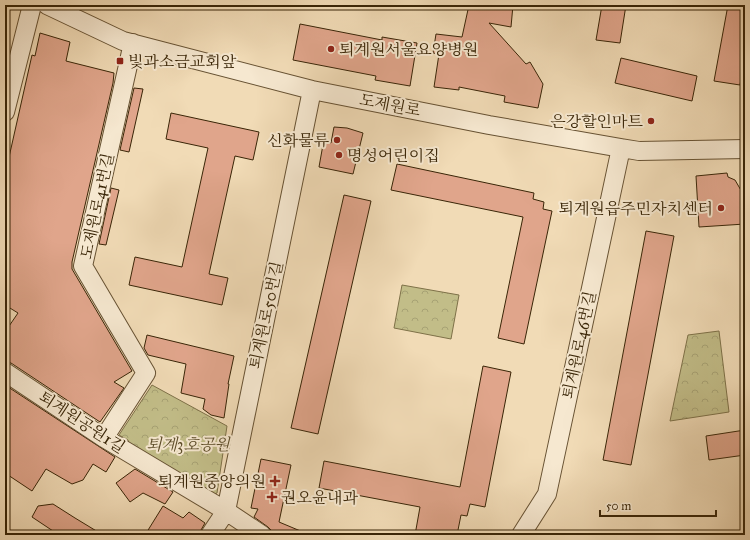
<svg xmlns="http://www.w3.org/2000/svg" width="750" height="540" font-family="'IM FELL Great Primer','Noto Serif KR',serif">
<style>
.park{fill:url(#park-crowns);stroke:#7e7148}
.building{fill:#e0a58b;stroke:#392507}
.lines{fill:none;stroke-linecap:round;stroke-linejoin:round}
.minor-casing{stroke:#675233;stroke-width:20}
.minor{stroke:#f6e8d0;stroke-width:18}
.poi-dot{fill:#8f2418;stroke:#f6e8d0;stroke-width:1.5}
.labels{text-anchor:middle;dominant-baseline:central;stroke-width:4;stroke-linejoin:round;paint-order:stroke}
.poi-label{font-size:16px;fill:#392507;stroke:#f6e8d0;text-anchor:start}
.street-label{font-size:16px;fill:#392507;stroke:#f6e8d0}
.park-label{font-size:16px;font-style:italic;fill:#5b4b27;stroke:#f6e8d0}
</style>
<defs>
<pattern id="park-crowns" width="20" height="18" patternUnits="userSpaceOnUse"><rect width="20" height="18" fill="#c2bd88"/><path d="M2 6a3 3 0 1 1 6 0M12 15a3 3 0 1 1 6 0" fill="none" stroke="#a7a274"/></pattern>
</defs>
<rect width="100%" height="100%" fill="#f1dbb6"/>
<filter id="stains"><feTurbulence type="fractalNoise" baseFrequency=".005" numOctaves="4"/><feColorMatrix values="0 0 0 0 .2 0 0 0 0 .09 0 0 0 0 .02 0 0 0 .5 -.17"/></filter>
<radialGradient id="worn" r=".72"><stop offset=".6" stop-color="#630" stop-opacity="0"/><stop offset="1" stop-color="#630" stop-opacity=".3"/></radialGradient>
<!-- park -->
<path class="park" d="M402,285l57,10 -8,44 -57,-11z
M719,331l10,81 -59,9 18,-86z
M152,385l75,41 -10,67 -6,3 -81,-47 -2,-9 -9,-5z"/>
<!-- building -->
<path class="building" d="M469,5h44l-2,22 -22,-4 37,41 4,-2 13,22 -5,24 -34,-6 1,-6 -46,-9v3l-25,-3 5,-33 -6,-1 3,-19 26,3z
M602,5h24l-6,38 -24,-3z
M728,5h17v49l-5,31 -26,-4z
M300,24l82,16v-3l35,6 -7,43 -35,-6 1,-4 -83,-16z
M40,33l30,9 -4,19 48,12 -1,10 -41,179v7l60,102 -18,11 10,6 -24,34 -89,-59 -6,-1v-30l13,-19 -13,-8v-130l27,-120 3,1z
M621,58l76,18 -5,25 -77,-18z
M134,88l9,1 -14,63 -9,-2z
M171,113l88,19 -6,28 -18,-4 -26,118 19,4 -6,27 -93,-20 6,-28 47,10 26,-119 -42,-9z
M334,127l13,1 16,5 -10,41 -34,-7 5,-28 7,4z
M397,164l137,29 -1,6 11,3 -1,7 9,2 -28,133 -26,-6 25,-121 -132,-27z
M727,173l1,4 7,3 7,12h3v32l-46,3 -3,-51z
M111,188l8,2 -13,55 -7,-1z
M344,195l27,6 -53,233 -27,-6z
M646,231l28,5 -43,229 -28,-5z
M147,335l87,21 -6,28h1l-5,34 -13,-3 -8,-6 2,-10 -24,-6 5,-29 -38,-9 -4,-7z
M483,366l28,6 -26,135 -15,-3 -3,12 -6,-1 -4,20h-42l5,-28 -101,-19 5,-27 136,26z
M5,385l110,72 -9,15 -13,-8 -10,16 -11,4 -26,-15 -14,22 -27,-18z
M745,430v25l-36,5 -3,-24z
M261,459l30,6 -12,57 31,13h-38l-1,-5 -3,-3 -14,-10 4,-8 -7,-1z
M135,469l38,23 -8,12 -22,-11 -13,9 -14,-19z
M53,504l22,14 28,17h-44l-27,-18 6,-11z
M163,506l20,12 6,-6 16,11 -4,7 -1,5h-55z"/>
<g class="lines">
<!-- minor casing -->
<g class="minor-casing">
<path id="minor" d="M47,5l76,36 189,49 177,35 132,23 18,3 106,-2
M5,112l27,-107
M5,372l99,66 122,73 36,24
M104,438l42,-65 -63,-107 50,-223
M210,535l16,-24 86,-421
M521,535l26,-41 74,-346"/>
</g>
<!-- minor -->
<use href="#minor" class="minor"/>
</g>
<!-- markers -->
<g class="poi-dot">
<circle cx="331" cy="49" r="4"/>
<rect x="116" y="57" width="8" height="8" rx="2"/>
<circle cx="651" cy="121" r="4"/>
<circle cx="337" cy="140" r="4"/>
<circle cx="339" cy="155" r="4"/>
<circle cx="721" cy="208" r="4"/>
<path d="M273 475h4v4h4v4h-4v4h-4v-4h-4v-4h4z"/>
<path d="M270 491h4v4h4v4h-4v4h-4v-4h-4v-4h4z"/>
</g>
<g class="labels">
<!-- poi labels -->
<g class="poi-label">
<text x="339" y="49">퇴계원서울요양병원</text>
<text x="128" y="61">빛과소금교회앞</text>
<text x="643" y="121" text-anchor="end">은강할인마트</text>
<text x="329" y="140" text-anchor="end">신화물류</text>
<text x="347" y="155">명성어린이집</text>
<text x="713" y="208" text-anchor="end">퇴계원읍주민자치센터</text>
<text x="266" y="481" text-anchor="end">퇴계원중앙의원</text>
<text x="281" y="497">권오윤내과</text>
</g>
<!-- street labels -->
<g class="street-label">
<text transform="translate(390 105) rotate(11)">도제원로</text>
<text transform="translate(97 206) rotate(-78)">도제원로41번길</text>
<text transform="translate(266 315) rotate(-78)">퇴계원로50번길</text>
<text transform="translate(579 345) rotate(-78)">퇴계원로46번길</text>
<text transform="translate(82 422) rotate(33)">퇴계원공원1길</text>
</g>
<!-- park labels -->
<g class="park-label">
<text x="188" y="444">퇴계3호공원</text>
</g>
</g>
<!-- margin -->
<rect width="750" height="540" fill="none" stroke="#f1dbb6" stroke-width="20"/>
<rect x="6" y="6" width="738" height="528" fill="none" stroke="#392507" stroke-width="2"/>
<rect x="10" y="10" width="730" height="520" fill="none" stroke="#392507"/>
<!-- scale -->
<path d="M600 510v6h116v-6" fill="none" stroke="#392507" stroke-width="2"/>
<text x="606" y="510" font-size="12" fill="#392507" stroke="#f6e8d0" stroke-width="3" paint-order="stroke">50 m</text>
<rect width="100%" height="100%" filter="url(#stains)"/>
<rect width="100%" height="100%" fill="url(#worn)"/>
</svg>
